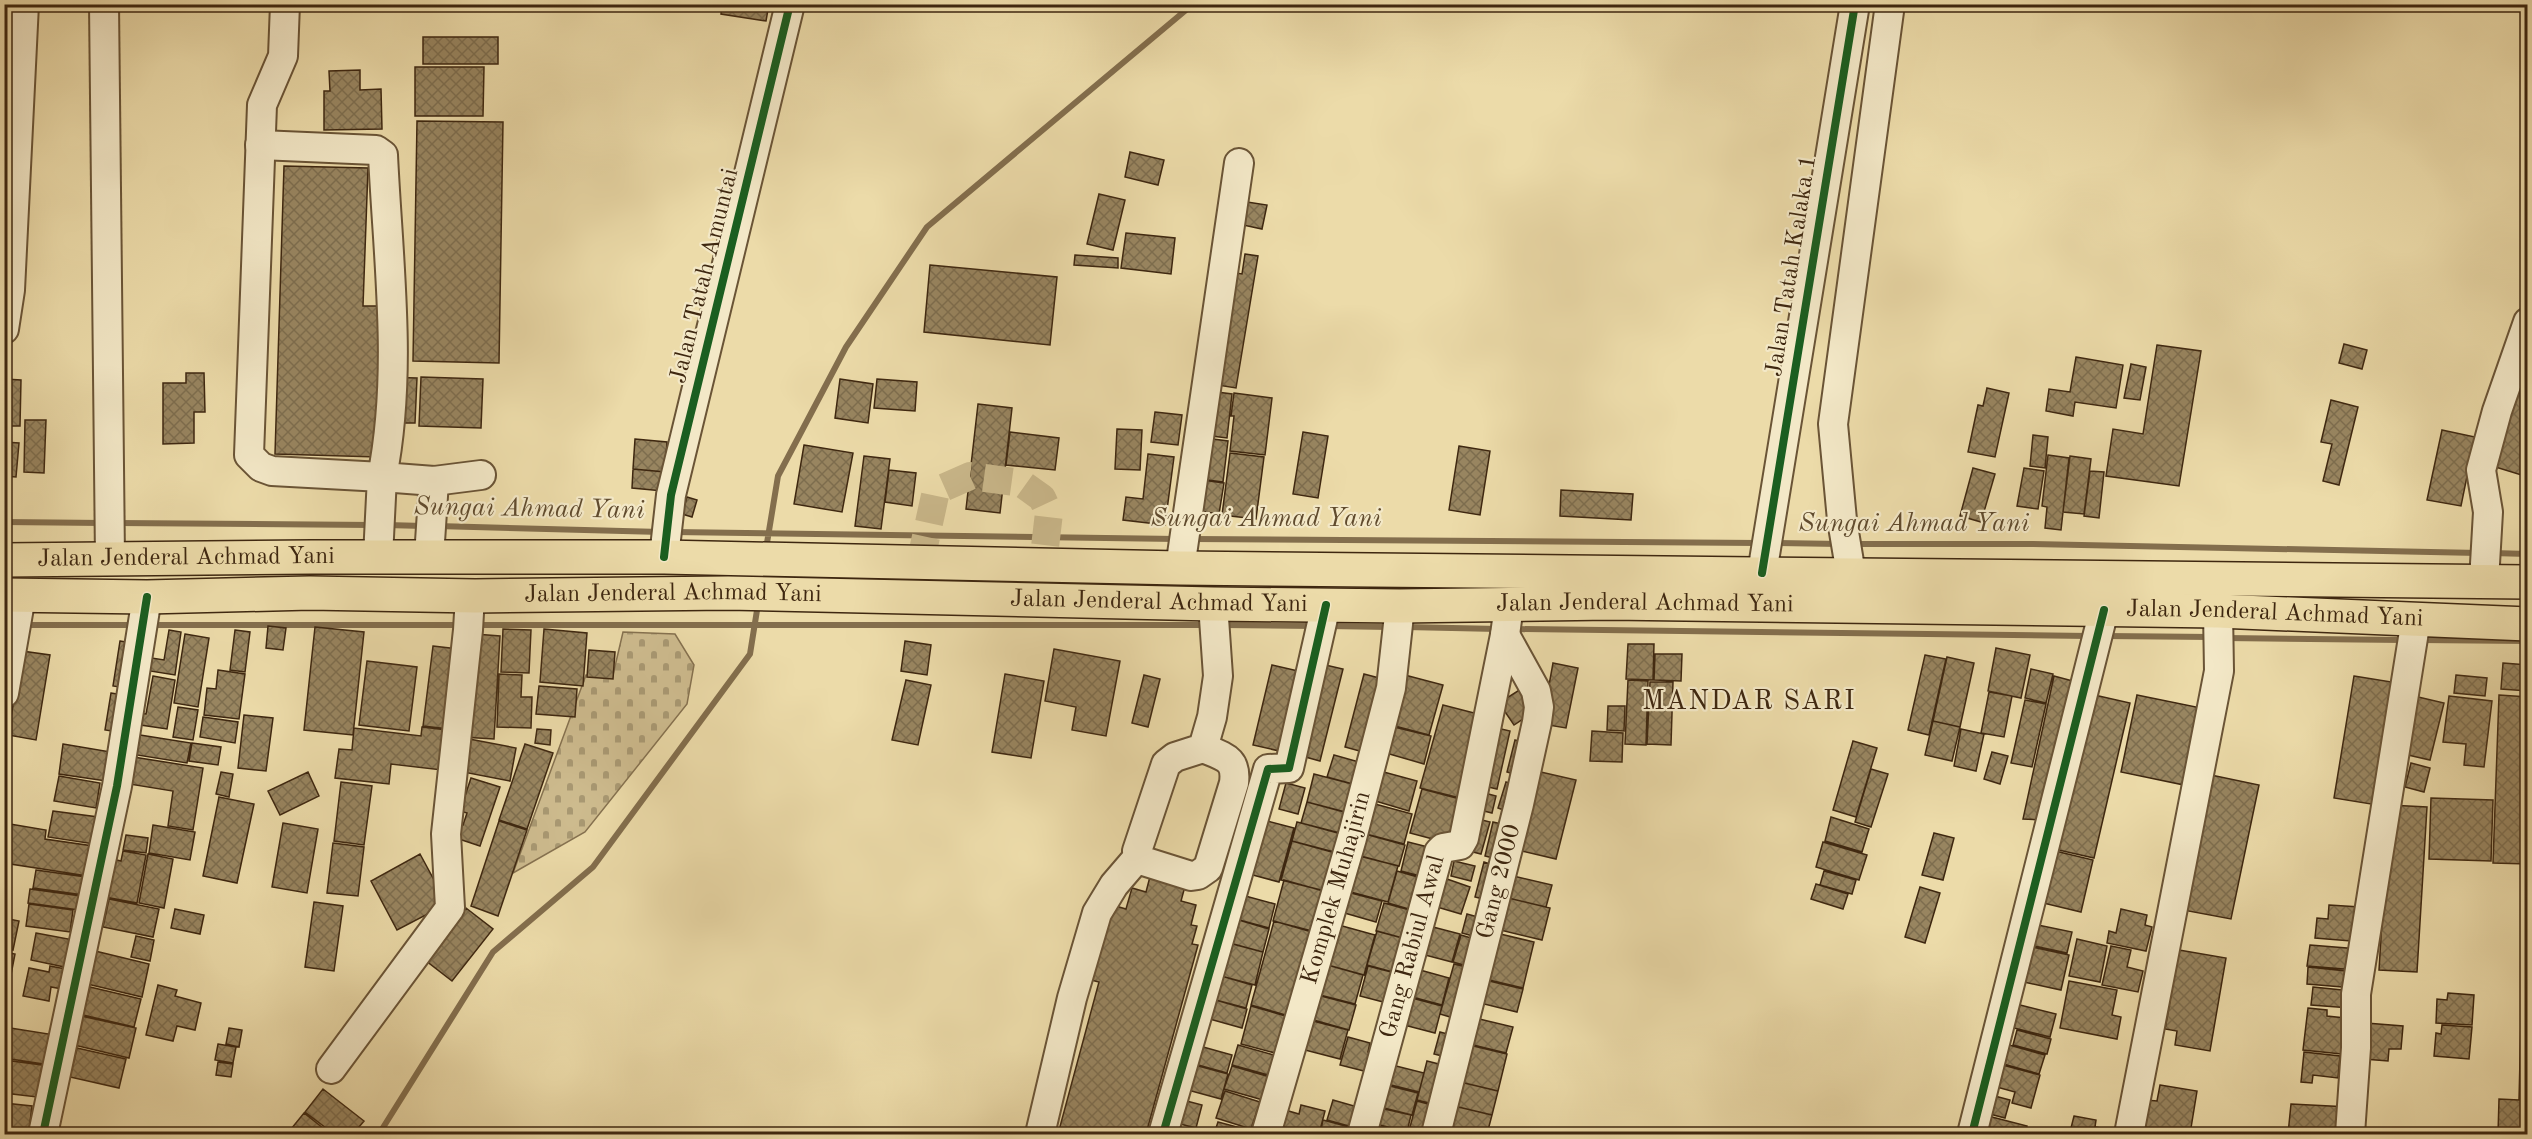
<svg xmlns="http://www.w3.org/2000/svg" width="2532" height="1139" font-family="'Old Standard TT',serif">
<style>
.cemetery{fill:url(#cemetery-stones);stroke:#867250;stroke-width:1.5}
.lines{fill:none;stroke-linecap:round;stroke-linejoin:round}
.stream{stroke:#836e4d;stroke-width:6}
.building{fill:url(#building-cross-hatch);stroke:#3e2710;stroke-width:1.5}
.minor-tunnel{stroke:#c9b78a;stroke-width:28;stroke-dasharray:28 14;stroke-linecap:butt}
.minor-casing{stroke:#6a5436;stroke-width:32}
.highway-casing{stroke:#3e2710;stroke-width:36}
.minor{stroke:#f3e8c7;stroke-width:28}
.highway{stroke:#ecdba9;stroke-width:33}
.cycleway-casing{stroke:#f3e8c7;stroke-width:11}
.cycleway{stroke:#1b5e20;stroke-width:8}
.labels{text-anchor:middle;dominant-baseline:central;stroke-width:4.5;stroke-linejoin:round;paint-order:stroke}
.street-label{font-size:24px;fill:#3e2710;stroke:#f3e8c7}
.water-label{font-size:26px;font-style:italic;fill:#604b2e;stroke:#f3e8c7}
.quarter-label{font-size:27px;letter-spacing:1.5px;fill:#3e2710;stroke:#f3e8c7}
</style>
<defs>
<pattern id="cemetery-stones" width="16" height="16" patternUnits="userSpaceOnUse" patternTransform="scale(1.5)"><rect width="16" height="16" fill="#cebc8f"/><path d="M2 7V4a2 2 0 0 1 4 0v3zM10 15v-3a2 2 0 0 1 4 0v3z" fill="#a99973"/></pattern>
<pattern id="building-cross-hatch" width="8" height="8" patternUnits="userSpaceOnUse" patternTransform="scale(1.5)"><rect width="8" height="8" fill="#988560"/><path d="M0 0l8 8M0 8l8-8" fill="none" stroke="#7d6d4e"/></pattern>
</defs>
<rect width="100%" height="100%" fill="#ecdba9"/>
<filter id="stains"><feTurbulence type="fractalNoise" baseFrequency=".00333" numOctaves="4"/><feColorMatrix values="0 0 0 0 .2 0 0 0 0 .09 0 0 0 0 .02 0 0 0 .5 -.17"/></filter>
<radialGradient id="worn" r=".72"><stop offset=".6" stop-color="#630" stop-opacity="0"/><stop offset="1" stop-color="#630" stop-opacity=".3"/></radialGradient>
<!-- cemetery -->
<path class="cemetery" d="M623,632l52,2 19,31 -7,39 -102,128 -72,41 73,-198h27z"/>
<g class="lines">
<!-- stream -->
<path class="stream" d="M4,522l99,1
M116,523l257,2
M386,525l38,1
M437,526l224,6
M674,532l503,7
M1193,539l566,4
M1775,543l65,1
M1853,544h180l446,9
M766,549l12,-73 68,-129 81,-120 259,-217
M2492,553l36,1
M23,625h113
M149,625h311
M476,625h731
M1223,625l92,1
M1328,626l62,1
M1406,627l92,2
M1514,629l575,7
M2105,636l107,1
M2225,638l179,2
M2420,640l108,1
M379,1134l114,-182 100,-85 157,-213 8,-50"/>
</g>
<!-- building -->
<path class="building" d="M722,4h47l-3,17 -45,-7z
M423,37h75v27h-75z
M415,67h69l-1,49h-68z
M360,70v20l21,-1 1,40 -58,1v-39h6l-1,-20z
M417,121l86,1 -4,241 -86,-2z
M1130,152l34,8 -6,25 -33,-8z
M284,166l84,2 -5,138h20l-5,151 -103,-3z
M1099,194l26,6 -12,50 -26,-6z
M1247,202l20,3 -5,24 -19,-4z
M1126,233l49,5 -4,36 -50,-6z
M1245,254l13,2 -22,132 -25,-4 19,-112 12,2z
M1075,255l43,3v10l-44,-3z
M930,265l127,12 -7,68 -126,-13z
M2528,339v138l-39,-12z
M2344,344l23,6 -5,19 -23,-6z
M2157,345l44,6 -22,135 -73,-10 7,-47 30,5z
M2076,357l47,8 -7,43 -41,-6 -2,14 -27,-5 3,-22 21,3z
M2131,364l15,3 -6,33 -16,-2z
M186,373h18l1,39h-11v31l-31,1v-61h23z
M381,377l36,1 -2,45h-36z
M421,377l62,2 -2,49 -62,-2z
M4,379l17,1 -1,46h-16z
M840,379l33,5 -5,39 -33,-5z
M877,379l40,3 -2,29 -41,-3z
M1987,388l22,5 -14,64 -27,-5 10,-47 5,1z
M1209,391l23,3 -5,44 -23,-3z
M1234,393l38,5 -7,57 -35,-4 4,-35h-3z
M2331,400l27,7 -19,78 -16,-4 9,-37 -11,-2z
M978,404l34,4 -12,105 -34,-4z
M1155,412l27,3 -4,30 -27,-3z
M25,420h21l-2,53 -20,-1z
M1117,429l25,1 -2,40 -25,-1z
M2442,430l33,7 -14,69 -34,-6z
M1010,432l49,6 -4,32 -49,-5z
M1303,432l25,4 -10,62 -25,-4z
M2033,435l15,2 -3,31 -15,-2z
M1205,438l23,3 -5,41 -23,-3z
M635,439l32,3 -2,30 -32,-3z
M4,442l15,1 -3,34 -12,-1z
M804,445l49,8 -11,59 -48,-8z
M1459,446l31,5 -10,64 -31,-5z
M1230,453l34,4 -8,62 -34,-4z
M1148,454l26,3 -9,68 -42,-5 3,-23 17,2z
M2048,455l21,3 -8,72 -16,-2 2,-21 -5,-1z
M864,456l26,3 -9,70 -26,-3z
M2070,456l21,3 -7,55 -21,-2z
M1973,468l22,6 -14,48 -21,-6z
M2024,468l20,3 -6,38 -21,-3z
M633,469l32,3 -2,19 -31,-3z
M889,470l27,3 -4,33 -27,-4z
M2090,471l14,1 -5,46 -15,-2z
M1202,480l22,3 -5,31 -20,-3z
M1561,490l72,4 -2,26 -71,-4z
M687,497l10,3 -5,17 -10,-3z
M268,626l18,2 -3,22 -17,-2z
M315,627l49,5 -11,103 -49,-5z
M503,629l28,1 -2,43 -28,-1z
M544,629l43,4 -4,53 -43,-4z
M169,630l12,2 -6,43 -25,-4 2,-13 12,2z
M235,630l15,2 -5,40 -15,-2z
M185,634l24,4 -11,69 -24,-4z
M475,634l25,2 -6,103 -32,-2z
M120,641l18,3 -7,45 -18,-3z
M905,641l26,4 -4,30 -26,-4z
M1628,644h26l-1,36 -27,-1z
M433,646l25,3 -9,80 -26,-3z
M1996,648l34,7 -9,43 -33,-7z
M1054,649l66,12 -14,75 -34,-6 4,-23 -31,-6z
M589,650l26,2 -2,27 -26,-2z
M22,651l28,4 -14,85 -28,-5z
M1655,654h27l-1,27 -27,-1z
M1925,655l21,4 -17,76 -21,-5z
M1947,657l27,6 -14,64 -27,-6z
M367,661l50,6 -8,64 -50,-6z
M1553,663l25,5 -12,60 -24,-4z
M2503,663l25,2v26l-27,-2z
M1321,664l22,5 -23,92 -22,-6z
M1272,665l35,8 -19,80 -35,-8z
M2031,669l22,5 -7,29 -21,-5z
M218,670l27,4 -6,45 -35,-4 3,-27 9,1z
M499,674l23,1 -1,22h11l-1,31 -34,-1z
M1005,674l39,7 -13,77 -39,-6z
M1364,674l23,6 -20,73 -22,-6z
M1401,674l42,11 -14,50 -42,-11z
M1144,675l16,4 -12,48 -16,-4z
M2456,675l31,3 -2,18 -31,-3z
M153,676l22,4 -8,49 -33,-5 2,-11 10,1z
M2054,676l30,8 -38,136 -23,-1z
M2354,676l44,7 -21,122 -43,-7z
M906,680l25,5 -13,60 -26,-5z
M1628,680l20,1 -2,64 -21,-1z
M1650,682h23l-2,63 -24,-1z
M539,686l38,3 -2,28 -39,-3z
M1524,687l14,22 -24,16 -15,-22z
M1989,692l23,4 -8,41 -23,-4z
M111,693l18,3 -5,37 -19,-3z
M2090,694l40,9 -36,155 -40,-9z
M2137,695l64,13 -17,77 -63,-13z
M2499,695l29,2v167l-35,-1z
M2414,696l30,7 -14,57 -31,-7z
M2449,696l43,5 -8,66 -20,-2 2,-21 -23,-2z
M2025,700l21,4 -14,63 -21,-4z
M1443,705l39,10 -22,83 -40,-10z
M1608,706h17l-1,25 -17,-1z
M178,707l20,3 -5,30 -20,-3z
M244,715l29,3 -7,53 -28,-3z
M203,717l35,5 -3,21 -35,-6z
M1933,721l27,6 -8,34 -27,-6z
M1386,725l45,11 -7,28 -45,-13z
M422,727l25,3 -5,40 -51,-6 -2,20 -54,-6 4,-29 13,1 2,-22 67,8z
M1497,728l13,3 -13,58 -13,-3z
M537,729l14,1 -1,15 -15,-2z
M1961,729l23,5 -8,37 -22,-5z
M1592,731l31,2 -1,29 -32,-1z
M140,735l51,8 -4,20 -50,-8z
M464,738l52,10 -6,33 -52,-10z
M1515,740l14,4 -8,32 -14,-4z
M1853,741l24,7 -21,69 -23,-7z
M192,743l29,4 -3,18 -29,-4z
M63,744l48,8 -5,29 -47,-7z
M525,744l28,9 -26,76 -28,-9z
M1992,752l16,4 -8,28 -16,-5z
M1334,755l32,9 -6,22 -33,-9z
M127,756l76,12 -10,62 -25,-4 5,-35 -50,-8z
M2411,763l19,5 -6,24 -19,-5z
M1871,769l17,5 -17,53 -16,-5z
M1532,770l44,10 -20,79 -43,-10z
M1380,771l37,10 -8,30 -37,-11z
M221,772l12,2 -4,23 -13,-3z
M308,772l11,24 -39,19 -12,-24z
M1314,774l46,12 -7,28 -46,-12z
M2211,775l48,10 -28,134 -48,-9z
M59,776l41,7 -4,25 -42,-7z
M471,778l29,9 -20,59 -30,-10 5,-14 8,3 4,-12 -7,-2z
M341,782l31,4 -8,59 -30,-4z
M1506,782l14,4 -8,27 -14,-5z
M1286,783l19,5 -7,26 -19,-5z
M1422,789l38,10 -12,44 -38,-10z
M1481,792l15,4 -4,17 -16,-4z
M219,797l35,7 -17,79 -34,-7z
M2431,798l62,2 -2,61 -62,-2z
M1307,802l37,10 -6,21 -37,-10z
M1375,804l37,10 -8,30 -38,-10z
M2389,805l38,2 -10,165 -38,-2z
M53,811l45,6 -4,27 -46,-7z
M1831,817l38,12 -7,23 -37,-11z
M1474,818l16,4 -9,32 -16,-4z
M1263,820l31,8 -15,54 -30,-8z
M499,821l28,9 -29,86 -27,-10z
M1297,822l47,12 -6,19 -46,-12z
M1493,822l13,3 -9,34 -12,-3z
M4,823l42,7 -1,9 55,8 -6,30 -90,-14z
M283,823l35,6 -11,64 -35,-6z
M153,825l42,7 -5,28 -41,-7z
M1934,833l20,5 -11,42 -21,-5z
M1365,834l40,11 -6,21 -40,-10z
M126,835l22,3 -2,15 -23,-3z
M1292,841l47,13 -10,38 -48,-12z
M1408,842l28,7 -8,29 -27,-7z
M1823,842l44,13 -8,25 -43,-13z
M333,843l31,4 -6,49 -31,-3z
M2051,850l42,10 -12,52 -42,-10z
M123,851l23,4 -9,48 -32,-6 7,-38 9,2z
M148,854l25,5 -9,49 -25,-5z
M420,854l27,50 -50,26 -26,-49z
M1357,855l41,11 -10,36 -41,-11z
M1454,861l21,5 -4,15 -20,-5z
M1484,862l12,4 -9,34 -12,-3z
M1152,869l35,10 -6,22 15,4 -5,20 6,1 -5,18 6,1 -52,189h-88l41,-152 -16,-4 29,-73 14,4 6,-21 14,4z
M36,870l57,8 -2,18 -58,-8z
M1397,871l31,9 -9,32 -31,-9z
M1824,871l32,9 -4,14 -32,-9z
M1509,875l43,10 -6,22 -42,-10z
M1447,879l23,8 -9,27 -24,-7z
M1284,880l43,12 -11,40 -43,-11z
M1816,884l32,10 -5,15 -32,-10z
M1920,887l20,6 -15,50 -20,-6z
M30,889l51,7 -2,14 -51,-7z
M1347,892l35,9 -6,21 -35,-10z
M1238,894l37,10 -6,24 -37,-10z
M1504,897l46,11 -8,32 -46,-11z
M109,899l50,10 -6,28 -50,-10z
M314,902l29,4 -9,65 -29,-4z
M1384,903l33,9 -7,28 -34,-9z
M29,904l44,6 -3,22 -44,-6z
M2329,905l31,2 3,35 -48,-4 2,-20 11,1z
M466,908l27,21 -41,52 -27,-21z
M175,909l29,6 -4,19 -29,-6z
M2121,909l26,6 -2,10 7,2 -6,24 -39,-8 2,-12 7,2z
M1467,914l18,5 -5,19 -18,-5z
M4,918l15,3 -6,29 -9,-2z
M1232,918l37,11 -6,23 -38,-10z
M1274,921l38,11 -23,84 -38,-11z
M1335,924l40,11 -11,40 -40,-11z
M2033,924l39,8 -5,21 -38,-8z
M1433,927l27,7 -8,28 -27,-7z
M1377,931l33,9 -10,34 -33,-9z
M36,933l43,8 -5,28 -43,-9z
M1496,933l38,9 -11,46 -38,-9z
M1461,935l20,6 -7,27 -21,-6z
M136,936l18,4 -4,21 -19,-4z
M2077,939l30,7 -7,36 -31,-6z
M1226,942l37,10 -8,33 -38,-10z
M2310,945l49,4 -3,21 -49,-4z
M2027,946l42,9 -8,35 -42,-9z
M2111,946l20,4 -4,17 16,4 -5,21 -36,-7z
M91,950l58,14 -7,33 -59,-14z
M2179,950l47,8 -16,93 -35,-6 2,-14 -12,-2z
M4,952l11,2 -8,41h-3z
M1324,964l39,11 -8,29 -39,-10z
M1454,964l20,5 -14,51 -20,-6z
M50,966l21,4 -4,20 -16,-3 -2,14 -26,-5 6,-28 20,4z
M1368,966l31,8 -8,30 -31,-8z
M2308,967l48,5 -2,16 -47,-4z
M1420,970l29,8 -7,27 -30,-8z
M1218,975l34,10 -6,23 -34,-9z
M1485,980l38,9 -6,23 -37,-9z
M2069,981l48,9 -5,25 9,2 -4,22 -57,-11z
M158,985l19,5 -2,6 26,7 -6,27 -18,-4 -4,15 -27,-6z
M90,987l51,12 -7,28 -51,-12z
M2313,987l39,4 -2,17 -39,-3z
M2448,993l26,2 -2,30 -36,-2 1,-24 10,1z
M1317,995l39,10 -7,25 -39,-11z
M1412,998l30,8 -7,27 -31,-8z
M1212,999l35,10 -5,19 -36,-10z
M2020,1005l36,9 -6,23 -36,-9z
M1251,1006l38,11 -10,37 -38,-10z
M2308,1008l19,2v6l28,3 -4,36 -48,-5z
M81,1016l55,12 -7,30 -55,-13z
M1471,1017l42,10 -7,26 -41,-10z
M2521,1018h7v116h-30l1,-35 20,1z
M1313,1021l35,9 -8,29 -35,-9z
M2366,1023l37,3 -2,23h-12l-1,12 -24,-2z
M2442,1025l30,2 -3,32 -35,-3 2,-23 5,1z
M4,1027l51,8 -5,30 -46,-7z
M229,1028l13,2 -3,17 -13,-3z
M2017,1030l34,9 -4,15 -34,-9z
M1440,1032l15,4 -5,22 -16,-4z
M1348,1037l22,6 -2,9 9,2 -5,19 -32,-8z
M2002,1043l43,12 -6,19 -43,-12z
M218,1044l18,3 -3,16 -18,-3z
M1465,1044l42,10 -9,37 -42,-10z
M1196,1045l36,10 -5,18 -36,-10z
M1238,1045l39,11 -5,20 -40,-11z
M77,1048l49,11 -7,29 -49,-11z
M2304,1052l36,4 -2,22 -25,-3 -1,8 -11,-1z
M4,1060l38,5 -5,32 -33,-4z
M1427,1061l20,5 -10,39 -20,-5z
M218,1062l15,2 -2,13 -15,-2z
M1191,1064l37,10 -7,25 -37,-10z
M1999,1064l41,11 -9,33 -19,-5 3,-11 -22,-6z
M1392,1065l32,8 -5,19 -32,-8z
M1232,1066l38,11 -7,23 -39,-11z
M1456,1081l42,10 -6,24 -42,-10z
M1386,1085l32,8 -6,22 -32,-8z
M2160,1085l37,6 -7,43h-49l5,-34 11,1z
M323,1089l41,32 -11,13h-19l-29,-22z
M1225,1091l35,11 -9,27 -35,-11z
M1991,1095l19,5 -5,18 -19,-5z
M1179,1099l23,6 -6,23 -24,-6z
M1333,1100l28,8 -5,20 -29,-8z
M1417,1101l22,6 -7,25 -22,-5z
M4,1103l28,3 -3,24 -25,-3z
M2291,1104l58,3 -2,27h-59z
M1301,1105l24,6 -6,23h-23l-17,-4 6,-20 14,4z
M1450,1105l42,10 -5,19h-44z
M1380,1108l31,7 -4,17 -31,-8z
M304,1113l24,19 -1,2h-40z
M1988,1116l39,10 -2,8h-42z
M2074,1116l22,4 -1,7 24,4 -1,3h-34l-14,-2z
M1323,1120l34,9 -1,5h-36z
M1218,1122l38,10v2h-42z
M1374,1124l34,8 -1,2h-35z"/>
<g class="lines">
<!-- minor-tunnel -->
<path class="minor-tunnel" d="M920,564l16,-73 34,-15 51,7 21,15 7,15 -6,51"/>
<!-- minor casing -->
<g class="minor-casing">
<g id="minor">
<path d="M104,4l6,555"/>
<path d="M285,4l-2,52 -21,49 -13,350 12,12 11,4 110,6 -4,80"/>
<path d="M260,145l116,5 7,5c5,106 20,216 -1,322l52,4 47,-6"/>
<path d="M4,329l6,-39 14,-286"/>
<path d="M429,557l5,-76"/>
<path d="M664,557l7,-62 119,-491"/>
<path d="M1180,568l59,-405"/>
<path d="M1762,573l93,-569"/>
<path d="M1851,574l-9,-54 -9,-96 57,-420"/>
<path d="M2484,581l4,-69 -7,-42 16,-59 31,-89"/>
<path d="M4,693l17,-97"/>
<path d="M1203,748c21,9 34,10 31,35l-26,85 -10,7 -7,1 -51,-16 -3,-9 29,-87 9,-7 28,-9 9,-31 6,-41 -5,-72"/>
<path d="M331,1069l119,-161 -4,-74 22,-204 2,-34"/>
<path d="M43,1134l74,-348 30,-189"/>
<path d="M1040,1134l32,-136 25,-85 17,-28 24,-28"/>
<path d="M1163,1134l105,-365 21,-1 37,-163"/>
<path id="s1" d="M1266,1134l86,-296 39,-150 9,-82"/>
<path id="s2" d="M1362,1134l77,-282 4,-4 17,-3 4,-7 41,-203 4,-30"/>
<path id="s3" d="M1436,1134l83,-330 18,-82 2,-15 -3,-16 -31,-56"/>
<path d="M1972,1134l132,-524"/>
<path d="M2129,1134l90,-463 -1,-60"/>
<path d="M2350,1134l6,-86v-54l60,-375"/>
</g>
</g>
<!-- highway casing -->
<g class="highway-casing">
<g id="highway">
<path id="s4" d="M4,560l308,-3h352l516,11 1348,14"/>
<path id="s5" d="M4,595l143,2 163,-4 165,3 253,-3 485,11 187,2 210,-3 608,8 310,13"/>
</g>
</g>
<!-- minor -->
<use href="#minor" class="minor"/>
<!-- highway -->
<use href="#highway" class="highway"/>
<!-- cycleway casing -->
<g class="cycleway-casing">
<path id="cycleway" d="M664,557l7,-62 119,-491
M1762,573l93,-569
M43,1134l74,-348 30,-189
M1163,1134l105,-365 21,-1 37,-163
M1972,1134l132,-524"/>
</g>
<!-- cycleway -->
<use href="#cycleway" class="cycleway"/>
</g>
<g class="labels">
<!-- street labels -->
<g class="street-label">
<text transform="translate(1792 266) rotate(-81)">Jalan Tatah Kalaka 1</text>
<text transform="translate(705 276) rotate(-76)">Jalan Tatah Amuntai</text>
<text stroke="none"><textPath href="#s4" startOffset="182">Jalan Jenderal Achmad Yani</textPath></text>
<text stroke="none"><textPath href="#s5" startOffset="669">Jalan Jenderal Achmad Yani</textPath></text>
<text stroke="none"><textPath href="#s5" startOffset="1155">Jalan Jenderal Achmad Yani</textPath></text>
<text stroke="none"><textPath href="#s5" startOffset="1641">Jalan Jenderal Achmad Yani</textPath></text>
<text stroke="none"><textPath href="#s5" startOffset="2271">Jalan Jenderal Achmad Yani</textPath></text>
<text stroke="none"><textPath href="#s3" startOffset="260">Gang 2000</textPath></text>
<text stroke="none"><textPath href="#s1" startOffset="256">Komplek Muhajirin</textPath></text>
<text stroke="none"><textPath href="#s2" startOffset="194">Gang Rabiul Awal</textPath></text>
</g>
<!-- water labels -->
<g class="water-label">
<text transform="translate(529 509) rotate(1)">Sungai Ahmad Yani</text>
<text x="1266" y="519">Sungai Ahmad Yani</text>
<text x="1914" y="524">Sungai Ahmad Yani</text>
</g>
<!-- quarter labels -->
<g class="quarter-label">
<text x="1749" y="701">MANDAR SARI</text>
</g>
</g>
<!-- margin -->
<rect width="2532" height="1139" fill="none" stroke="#ecdba9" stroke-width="24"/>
<rect x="6" y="6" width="2520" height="1127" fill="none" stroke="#3e2710" stroke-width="3"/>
<rect x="12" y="12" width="2508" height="1115" fill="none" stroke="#3e2710" stroke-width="1.5"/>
<rect width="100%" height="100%" filter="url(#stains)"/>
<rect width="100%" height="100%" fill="url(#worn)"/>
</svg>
